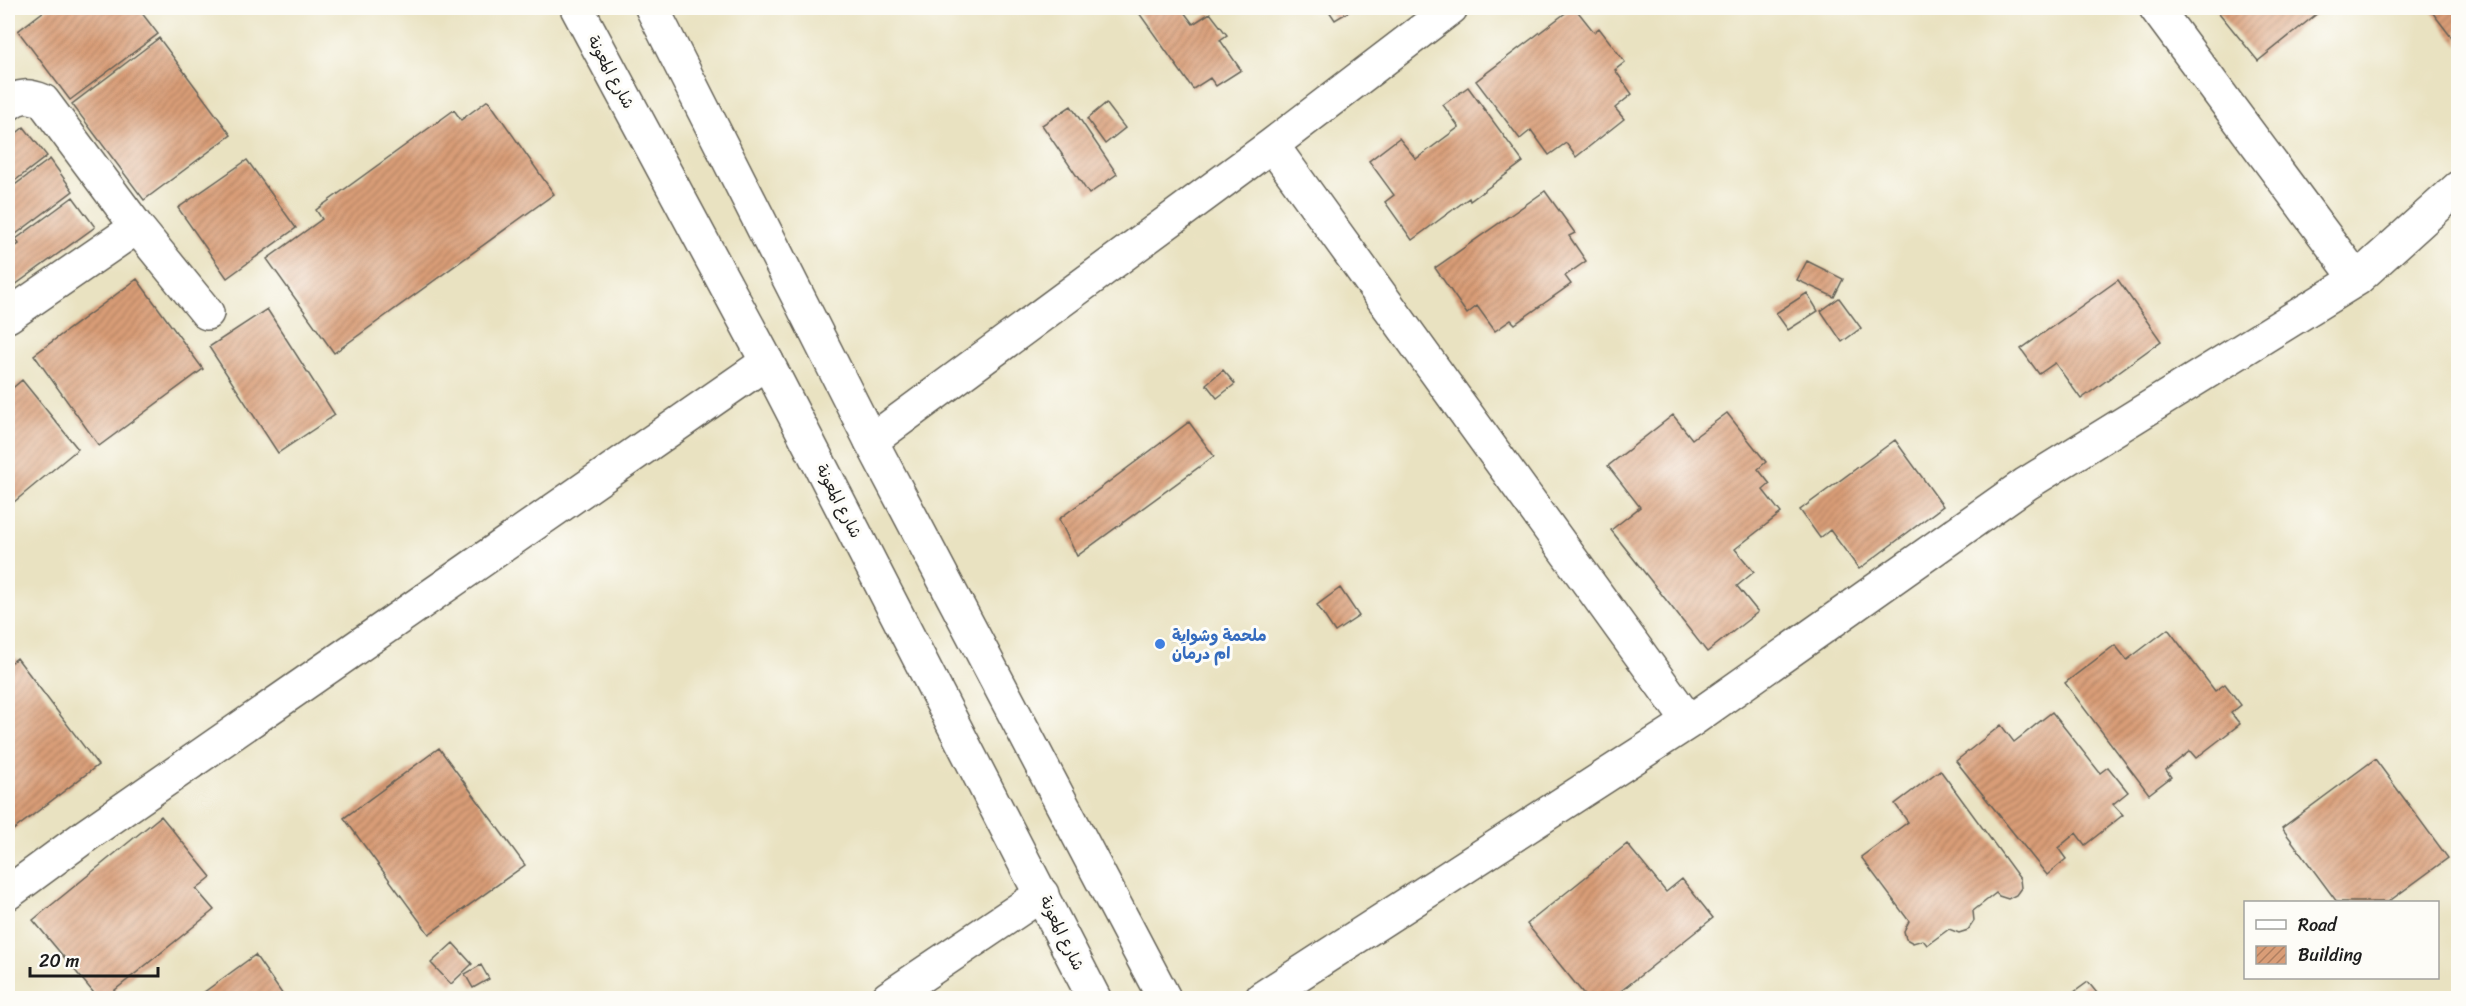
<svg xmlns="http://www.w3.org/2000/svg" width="2466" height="1006" font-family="Sriracha,'Playpen Sans Arabic',sans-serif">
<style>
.building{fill:url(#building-hatch)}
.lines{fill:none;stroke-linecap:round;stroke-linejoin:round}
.minor-casing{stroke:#646156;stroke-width:36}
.trunk-casing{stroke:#646156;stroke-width:36}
.minor{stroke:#fff;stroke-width:33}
.trunk{stroke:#fff;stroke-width:33}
.shop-dot{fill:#3f7fe0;stroke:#fdfcf7;stroke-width:2}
.labels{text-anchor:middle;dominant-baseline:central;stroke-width:6;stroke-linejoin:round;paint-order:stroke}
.street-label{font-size:16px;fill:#1c1c1c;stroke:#fdfcf7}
.shop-label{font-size:16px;font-weight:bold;fill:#366cbe;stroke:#fdfcf7;text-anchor:start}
</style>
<defs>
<pattern id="building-hatch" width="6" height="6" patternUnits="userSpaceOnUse" patternTransform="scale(1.5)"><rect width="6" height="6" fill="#d99d77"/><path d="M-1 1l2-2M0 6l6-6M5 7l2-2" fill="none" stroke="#af7f61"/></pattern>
</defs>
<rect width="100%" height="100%" fill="#fdfcf7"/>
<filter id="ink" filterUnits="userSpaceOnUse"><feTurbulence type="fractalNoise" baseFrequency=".0167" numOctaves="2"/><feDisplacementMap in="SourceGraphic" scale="12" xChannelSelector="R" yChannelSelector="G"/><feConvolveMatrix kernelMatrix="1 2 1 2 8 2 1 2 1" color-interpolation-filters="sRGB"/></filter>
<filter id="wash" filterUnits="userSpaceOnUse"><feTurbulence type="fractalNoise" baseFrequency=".008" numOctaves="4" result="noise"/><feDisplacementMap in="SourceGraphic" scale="24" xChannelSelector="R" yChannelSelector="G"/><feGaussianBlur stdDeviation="1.35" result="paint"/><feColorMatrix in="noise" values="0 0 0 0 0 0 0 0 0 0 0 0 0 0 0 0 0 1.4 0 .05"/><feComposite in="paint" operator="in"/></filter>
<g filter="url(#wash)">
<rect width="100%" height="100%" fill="#e9e2c1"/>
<g id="blocks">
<!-- building -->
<path class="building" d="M48,8h90l20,26 -88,66 -52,-69z
M1146,8h35l12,16 17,-11 17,22 -7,5 21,30 -25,16 -6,-8 -17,11 -54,-76z
M1327,8h28l-20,12z
M1572,8h3l19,24 5,-4 26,34 -10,8 17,24 -17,14 9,11 -48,38 -10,-14 -17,12 -18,-25 -11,9 -44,-58z
M2215,8h109l-66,53z
M2429,8h29v38z
M159,38l72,97 -87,65 -72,-96z
M1468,87l55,75 -53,39 -1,-3 -57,42 -27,-38 9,-7 -25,-34 30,-23 17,21 43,-32 -16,-22z
M488,100l66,94 -220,159 -67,-94 55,-40 -6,-9 138,-100 7,10z
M1106,103l19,25 -20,16 -18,-25z
M1071,106l46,68 -28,20 -47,-69z
M24,127l23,29 -39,30v-46z
M50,159l23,32 -65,49v-50z
M247,160l49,68 -69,50 -49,-70z
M1545,191l30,42 -6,3 17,25 -21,15 6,8 -56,40 -4,-4 -16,11 -18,-25 -10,8 -32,-46z
M73,197l22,30 -87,63v-38l11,-8 -3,-5z
M1807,261l36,18 -9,18 -37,-17z
M137,279l66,90 -104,77 -65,-91z
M2118,280l43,61 -80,58 -26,-36 -16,11 -18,-25z
M1807,293l11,18 -30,19 -12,-17z
M1839,298l22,30 -19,14 -21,-31z
M267,309l68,106 -57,38 -69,-106z
M1223,370l12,14 -18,14 -11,-14z
M22,380l56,69 -70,58v-115z
M1727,413l39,49 -8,7 12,15 -7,6 18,23 -46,36 19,23 -17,14 21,26 -51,40 -96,-122 29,-23 -32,-41 65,-51 19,24z
M1189,422l25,34 -137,100 -18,-37z
M1895,440l48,66 -84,63 -29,-39 -10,8 -20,-28z
M1340,588l19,28 -24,16 -18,-27z
M2168,629l47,62 10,-7 16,21 -10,8 9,11 -44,34 -6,-7 -24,19 5,7 -22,17 -84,-111 50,-38 12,15z
M17,658l81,107 -90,69v-169z
M2052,712l48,61 8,-6 20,25 -15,12 10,11 -38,30 -9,-12 -18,15 8,11 -19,16 -91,-114 45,-36 13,17z
M439,748l86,117 -96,69 -85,-116z
M2375,759l73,99 -60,44h-51l-55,-74z
M1940,770l80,109 1,9 -5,7 -8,4 -9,-3 -3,-3 -23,18 1,10 -6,9 -9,3 -10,-4 -22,16 -4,-5 -10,3 -7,-4 -2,-8 5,-10 -48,-64 47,-35 -13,-18z
M161,816l50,61 -15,12 18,21 -109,88h-7l-65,-78z
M1627,844l39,48 16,-13 31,39 -101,80h-25l-60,-74z
M453,943l19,21 -21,20 -20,-21z
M255,955l30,43h-89z
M481,965l8,14 -16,9 -8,-14z
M2088,982l13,16h-35z"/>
</g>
</g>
<g filter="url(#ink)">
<use href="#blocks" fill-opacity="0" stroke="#646156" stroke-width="1.5"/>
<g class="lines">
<!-- minor casing -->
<g class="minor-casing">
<path id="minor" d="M2156,8l201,271
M8,104c11,-9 21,-9 35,-3l94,126 70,86
M1272,145l417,577
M8,316l129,-89
M871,441l401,-296 179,-137
M8,893l80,-59 679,-472
M888,998l154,-104
M1262,998l427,-276 337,-238 331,-205 101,-91"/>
</g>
<!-- trunk casing -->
<g class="trunk-casing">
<path id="trunk" d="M577,8l190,354 327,636
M652,8l219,433 293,557"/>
</g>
<!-- minor -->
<use href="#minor" class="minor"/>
<!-- trunk -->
<use href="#trunk" class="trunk"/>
</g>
</g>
<!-- markers -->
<circle class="shop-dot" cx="1160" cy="644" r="6"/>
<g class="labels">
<!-- street labels -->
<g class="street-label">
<text transform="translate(611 72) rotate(62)">شارع المعونة</text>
<text transform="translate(839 501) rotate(63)">شارع المعونة</text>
<text transform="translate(1062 933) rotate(64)">شارع المعونة</text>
</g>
<!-- shop labels -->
<g class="shop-label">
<text x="1172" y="635">ملحمة وشواية<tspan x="1172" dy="18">ام درمان</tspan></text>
</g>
</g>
<!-- margin -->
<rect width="2466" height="1006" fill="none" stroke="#fdfcf7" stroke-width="30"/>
<!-- legend -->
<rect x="2244" y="901" width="195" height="78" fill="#fdfcf7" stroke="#a3a29f" stroke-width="1.5"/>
<rect x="2256" y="920" width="30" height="9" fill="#ffffff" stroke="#a3a29f" stroke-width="1.5"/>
<text x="2298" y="931" font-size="18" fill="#1c1c1c">Road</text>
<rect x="2256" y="946" width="30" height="18" fill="url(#building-hatch)" stroke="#a3a29f" stroke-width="1.5"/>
<text x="2298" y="961" font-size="18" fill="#1c1c1c">Building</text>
<!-- scale -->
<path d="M30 967v9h128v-9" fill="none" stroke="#1c1c1c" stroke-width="3"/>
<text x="39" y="967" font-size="18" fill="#1c1c1c" stroke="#fdfcf7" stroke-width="4.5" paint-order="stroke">20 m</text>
</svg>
